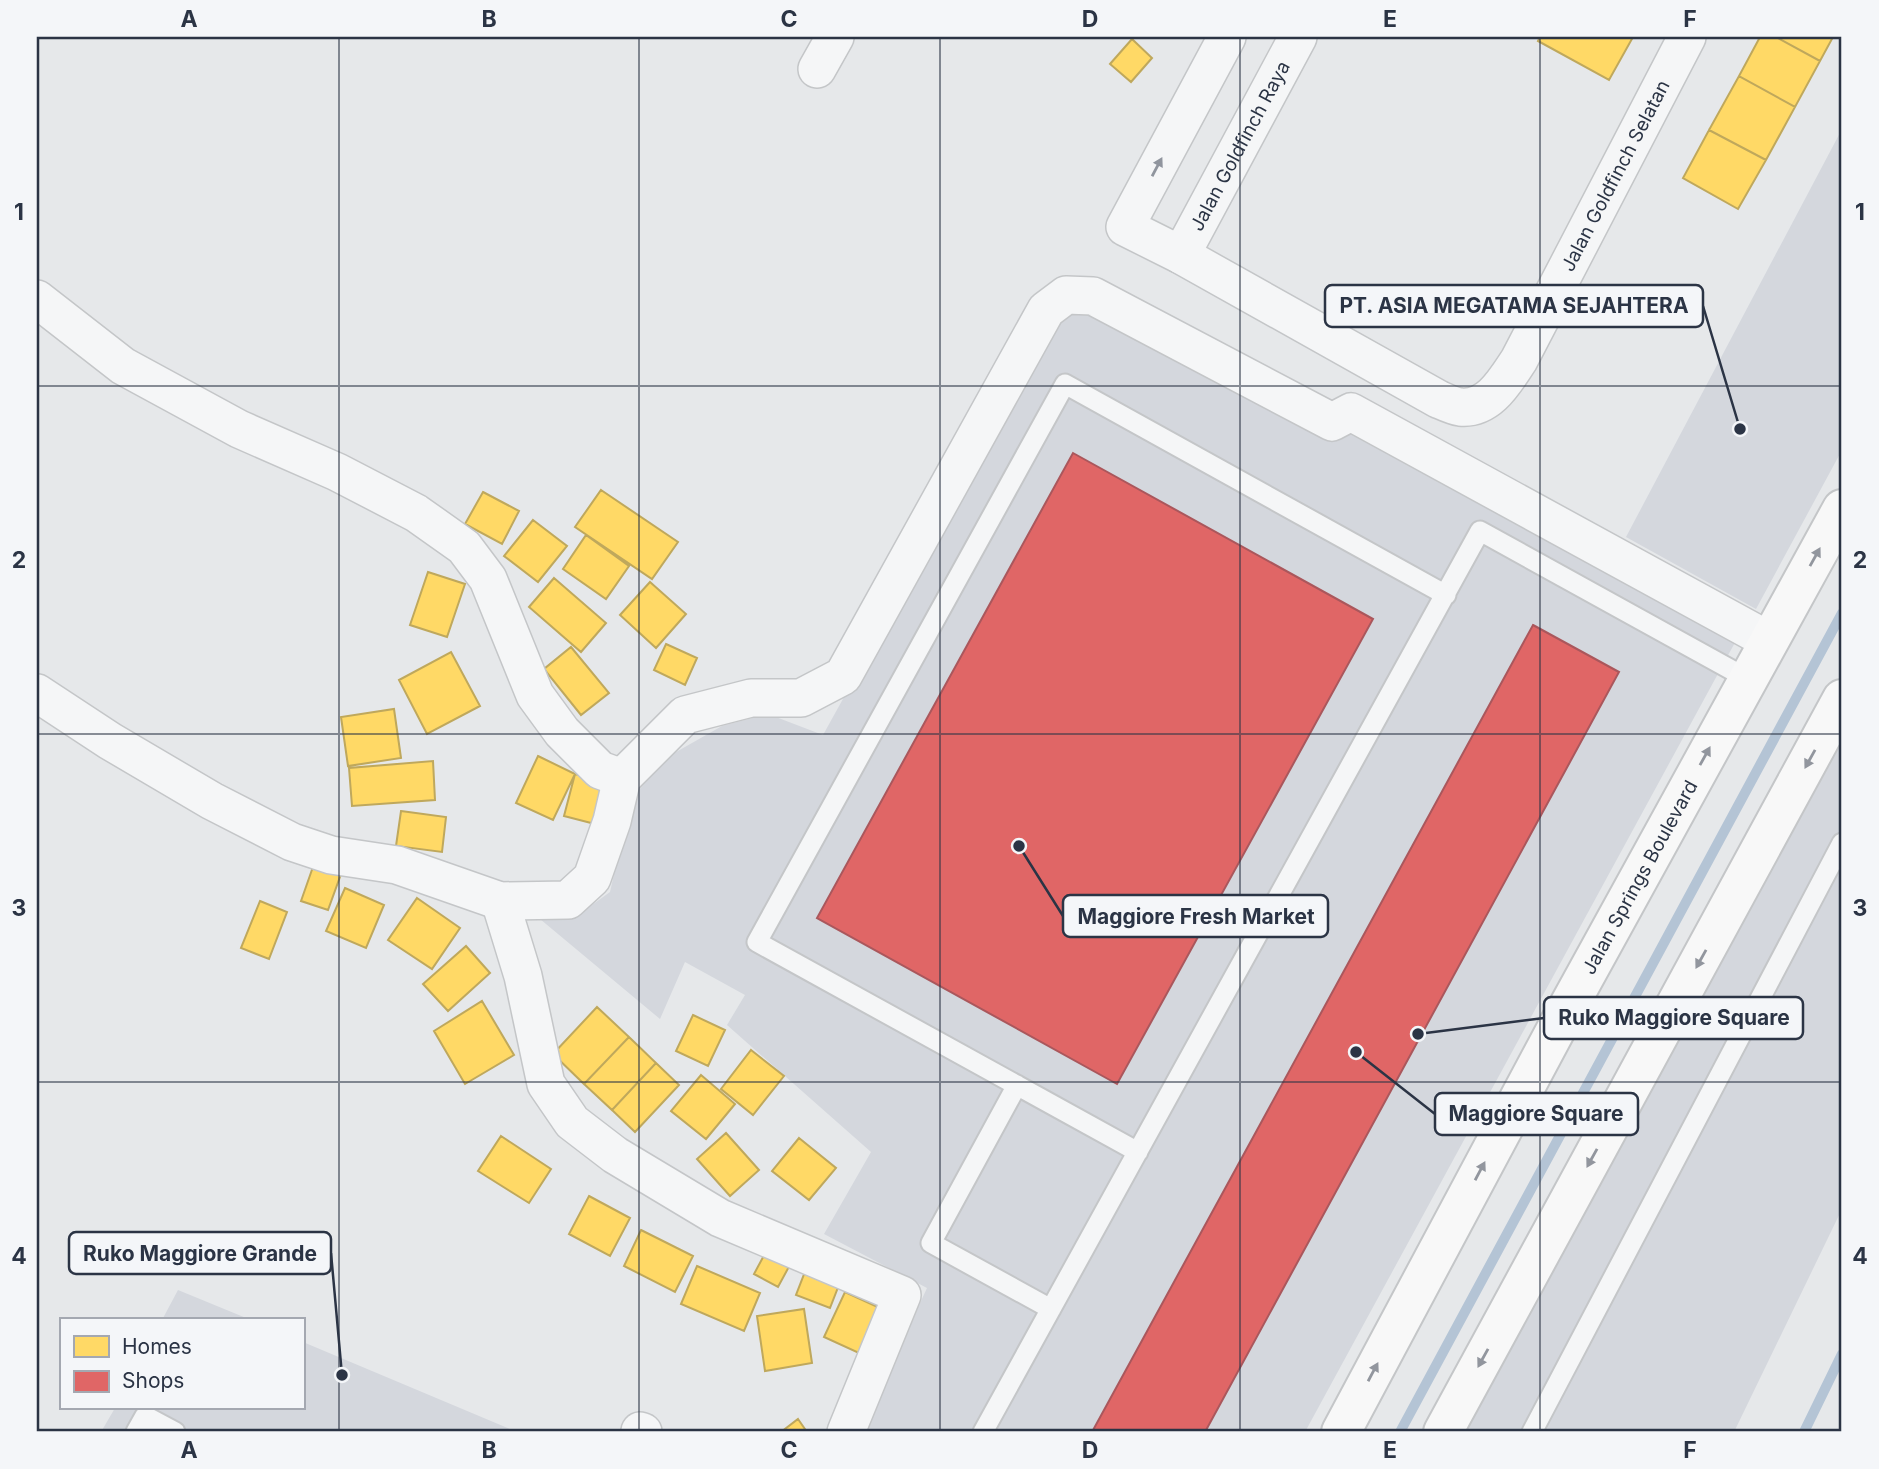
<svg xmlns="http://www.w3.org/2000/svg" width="1879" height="1469" font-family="Inter,sans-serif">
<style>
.built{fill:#d4d7dd}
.homes{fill:#ffd966;stroke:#bfa85c;stroke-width:2}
.shops{fill:#e06666;stroke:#aa575c;stroke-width:2}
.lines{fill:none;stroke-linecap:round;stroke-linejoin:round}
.stream{stroke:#b4c4d5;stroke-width:10}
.lane-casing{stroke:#c4c6c8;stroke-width:23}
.street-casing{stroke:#c4c6c8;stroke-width:40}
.secondary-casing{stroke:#c4c6c8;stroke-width:42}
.lane{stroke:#f5f6f7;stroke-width:19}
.street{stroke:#f5f6f7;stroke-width:37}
.secondary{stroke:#f8f8f8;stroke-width:38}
.oneway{fill:#90959e}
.oneway2{fill:#92969e}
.grid{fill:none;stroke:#2b3445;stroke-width:2;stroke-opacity:0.55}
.labels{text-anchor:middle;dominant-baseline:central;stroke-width:7;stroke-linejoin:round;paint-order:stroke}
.street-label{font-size:19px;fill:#2b3445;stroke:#f4f6f9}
.leader{fill:none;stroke:#2b3445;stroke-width:2.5}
.callout-dot{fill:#2b3445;stroke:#f4f6f9;stroke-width:2.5}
.callout{fill:#f4f6f9;stroke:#2b3445;stroke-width:2.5}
.callout-label{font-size:21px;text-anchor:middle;font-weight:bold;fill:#2b3445}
.neatline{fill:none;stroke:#2b3445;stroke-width:2.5}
.grid-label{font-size:23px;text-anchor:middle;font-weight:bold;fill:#2b3445}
</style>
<rect width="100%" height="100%" fill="#e6e8ea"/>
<!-- built -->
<path class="built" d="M1842,129v321l-86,159 -130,-72z
M1093,308l264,120 381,209 -433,795h-444l66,-144 -103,-54 47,-82 -144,-127 18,-30 -60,-33 -25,57 -126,-105 51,-4 25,-18 21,-93 38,-43 53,-30 46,-12 55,21 230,-415z
M1842,742v467l-108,223h-270z
M178,1290l73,30h-89z
M303,1342l214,90h-416l14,-24h188z"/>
<!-- homes -->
<path class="homes" d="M1540,37h93l-24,43 -71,-39z
M1760,37h16l44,24 -25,46 -56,-31z
M1776,37h57l-13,24z
M1132,39l20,19 -21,24 -21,-18z
M1739,76l56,31 -29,53 -57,-30z
M1709,130l57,30 -28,49 -55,-31z
M601,490l77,52 -26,37 -77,-52z
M483,492l36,19 -17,33 -37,-20z
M533,520l34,26 -29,36 -34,-26z
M586,535l43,31 -23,33 -43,-30z
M428,572l37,12 -18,53 -37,-12z
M554,578l52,45 -25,29 -52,-45z
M650,582l36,32 -30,34 -36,-33z
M666,644l31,14 -12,27 -31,-15z
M571,647l38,46 -28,22 -37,-46z
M451,652l29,54 -53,28 -28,-54z
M394,709l7,49 -53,8 -7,-49z
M538,756l37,18 -22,46 -37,-17z
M433,761l2,39 -83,6 -3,-38z
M575,774l32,9 -12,41 -31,-8z
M401,811l45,6 -4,35 -46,-6z
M314,864l27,10 -13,36 -27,-9z
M345,888l39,17 -18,43 -40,-17z
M417,898l43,30 -28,41 -44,-29z
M260,901l27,11 -18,47 -28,-11z
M466,946l24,27 -42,38 -25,-27z
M482,1001l32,54 -49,29 -31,-53z
M597,1007l32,30 -45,47 -31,-30z
M693,1015l32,15 -17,36 -32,-15z
M629,1037l27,26 -44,47 -28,-26z
M751,1050l33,26 -31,39 -32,-26z
M656,1063l23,22 -44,47 -23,-22z
M701,1075l34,29 -29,35 -35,-28z
M726,1133l33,37 -29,26 -33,-37z
M501,1136l50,33 -22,34 -51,-32z
M799,1138l37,30 -27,32 -37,-29z
M589,1196l41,22 -20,38 -41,-22z
M641,1230l52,26 -18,36 -51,-26z
M768,1248l24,13 -14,26 -24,-13z
M808,1264l34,13 -12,31 -34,-13z
M697,1266l63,27 -16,38 -63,-27z
M845,1292l48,22 -21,45 -48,-22z
M804,1309l8,54 -47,8 -8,-55z
M798,1419l9,13h-26z"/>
<!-- shops -->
<path class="shops" d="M1073,453l300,166 -256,465 -300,-166z
M1533,625l86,47 -414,760h-113z"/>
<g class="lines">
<!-- stream -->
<path class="stream" d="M1400,1432l442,-819
M1804,1432l38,-78"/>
<!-- lane casing -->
<g class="lane-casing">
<path id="lane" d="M1017,1085l-86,158 120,66
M1138,1152l-381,-210 308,-558 381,211
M136,1432l9,-16 30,16
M983,1432l497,-901 268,148
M1532,1432l310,-589"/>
</g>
<!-- street casing -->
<g class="street-casing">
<g id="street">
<path id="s1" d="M1227,37l-102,190 56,28 257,144c7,3 15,7 22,8 29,3 45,-26 59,-47l168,-323"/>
<path d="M817,69l18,-32"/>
<path id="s2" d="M1181,255l117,-218"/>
<path d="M37,299l86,67 116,63 98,43 79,41 48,34 24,32 47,116 27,37 38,38 22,8"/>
<path d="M37,693l73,48 102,60 80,41 39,13 66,10 103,36 68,-1 24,-22 20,-57 10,-43 63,-63 66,-17h50l42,-22 203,-366 20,-15 27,1 239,126 19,-10 417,228"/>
<path d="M500,901l23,75 23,108 26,38 43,33 105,63 182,77 -56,137"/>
<path d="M640,1431l3,1"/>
</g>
</g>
<!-- secondary casing -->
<g class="secondary-casing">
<g id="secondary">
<path id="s3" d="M1341,1432l227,-425 274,-498"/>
<path d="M1443,1432l399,-733"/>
</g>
</g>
<!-- lane -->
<use href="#lane" class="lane"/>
<!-- street -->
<use href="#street" class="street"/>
<!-- secondary -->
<use href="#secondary" class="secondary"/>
</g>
<!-- one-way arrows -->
<defs><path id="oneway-solid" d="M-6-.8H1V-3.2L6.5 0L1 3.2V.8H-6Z" transform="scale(1.75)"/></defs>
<use class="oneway" href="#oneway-solid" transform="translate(1157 167) rotate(-62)"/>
<g class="oneway2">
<use href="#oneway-solid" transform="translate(1815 557) rotate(-61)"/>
<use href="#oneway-solid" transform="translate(1705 756) rotate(-61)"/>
<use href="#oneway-solid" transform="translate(1810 759) rotate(119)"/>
<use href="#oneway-solid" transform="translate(1701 959) rotate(119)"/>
<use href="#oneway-solid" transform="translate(1592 1158) rotate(119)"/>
<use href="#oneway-solid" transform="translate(1480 1171) rotate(-62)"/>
<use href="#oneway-solid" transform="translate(1483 1358) rotate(119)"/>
<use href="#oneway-solid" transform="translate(1373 1372) rotate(-62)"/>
</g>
<!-- grid -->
<path class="grid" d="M339,37v1395M639,37v1395M940,37v1395M1240,37v1395M1540,37v1395M37,386h1805M37,734h1805M37,1082h1805"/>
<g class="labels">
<!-- street labels -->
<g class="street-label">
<text stroke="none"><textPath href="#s2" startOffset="124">Jalan Goldfinch Raya</textPath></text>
<text stroke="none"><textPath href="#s1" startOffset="884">Jalan Goldfinch Selatan</textPath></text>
<text stroke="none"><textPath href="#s3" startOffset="630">Jalan Springs Boulevard</textPath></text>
</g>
</g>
<!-- callouts -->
<path class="leader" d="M1740 429L1703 306M1019 846L1063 916M1418 1034L1544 1018M1356 1052L1435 1114M342 1375L331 1253"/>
<g class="callout-dot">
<circle cx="1740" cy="429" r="7"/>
<circle cx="1019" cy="846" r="7"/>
<circle cx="1418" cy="1034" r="7"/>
<circle cx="1356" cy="1052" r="7"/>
<circle cx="342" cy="1375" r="7"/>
</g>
<g class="callout">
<rect x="1325" y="285" width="378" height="42" rx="7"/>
<rect x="1063" y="895" width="265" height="42" rx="7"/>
<rect x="1544" y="997" width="259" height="42" rx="7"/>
<rect x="1435" y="1093" width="203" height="42" rx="7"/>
<rect x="69" y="1232" width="262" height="42" rx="7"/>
</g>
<g class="callout-label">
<text x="1514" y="313">PT. ASIA MEGATAMA SEJAHTERA</text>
<text x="1196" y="924">Maggiore Fresh Market</text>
<text x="1674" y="1025">Ruko Maggiore Square</text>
<text x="1536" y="1121">Maggiore Square</text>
<text x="200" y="1261">Ruko Maggiore Grande</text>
</g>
<!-- border -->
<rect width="1879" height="1469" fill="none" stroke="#f4f6f9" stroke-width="77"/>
<!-- legend -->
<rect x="60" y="1318" width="245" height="91" fill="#f4f6f9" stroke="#a4a8b1" stroke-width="2"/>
<rect x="74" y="1336" width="35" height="21" fill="#ffd966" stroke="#a4a8b1" stroke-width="2"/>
<text x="122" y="1354" font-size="21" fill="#2b3445">Homes</text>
<rect x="74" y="1371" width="35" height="21" fill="#e06666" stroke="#a4a8b1" stroke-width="2"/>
<text x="122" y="1388" font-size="21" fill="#2b3445">Shops</text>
<rect x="38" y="38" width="1802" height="1392" class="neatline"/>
<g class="grid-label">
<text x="189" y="27">A</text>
<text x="489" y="27">B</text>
<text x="789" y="27">C</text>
<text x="1090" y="27">D</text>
<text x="1390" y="27">E</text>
<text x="1690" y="27">F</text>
<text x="19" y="220">1</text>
<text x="1860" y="220">1</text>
<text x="19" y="568">2</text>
<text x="1860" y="568">2</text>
<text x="19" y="916">3</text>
<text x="1860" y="916">3</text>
<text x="19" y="1264">4</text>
<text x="1860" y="1264">4</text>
<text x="189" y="1458">A</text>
<text x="489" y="1458">B</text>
<text x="789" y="1458">C</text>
<text x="1090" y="1458">D</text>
<text x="1390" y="1458">E</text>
<text x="1690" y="1458">F</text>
</g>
</svg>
